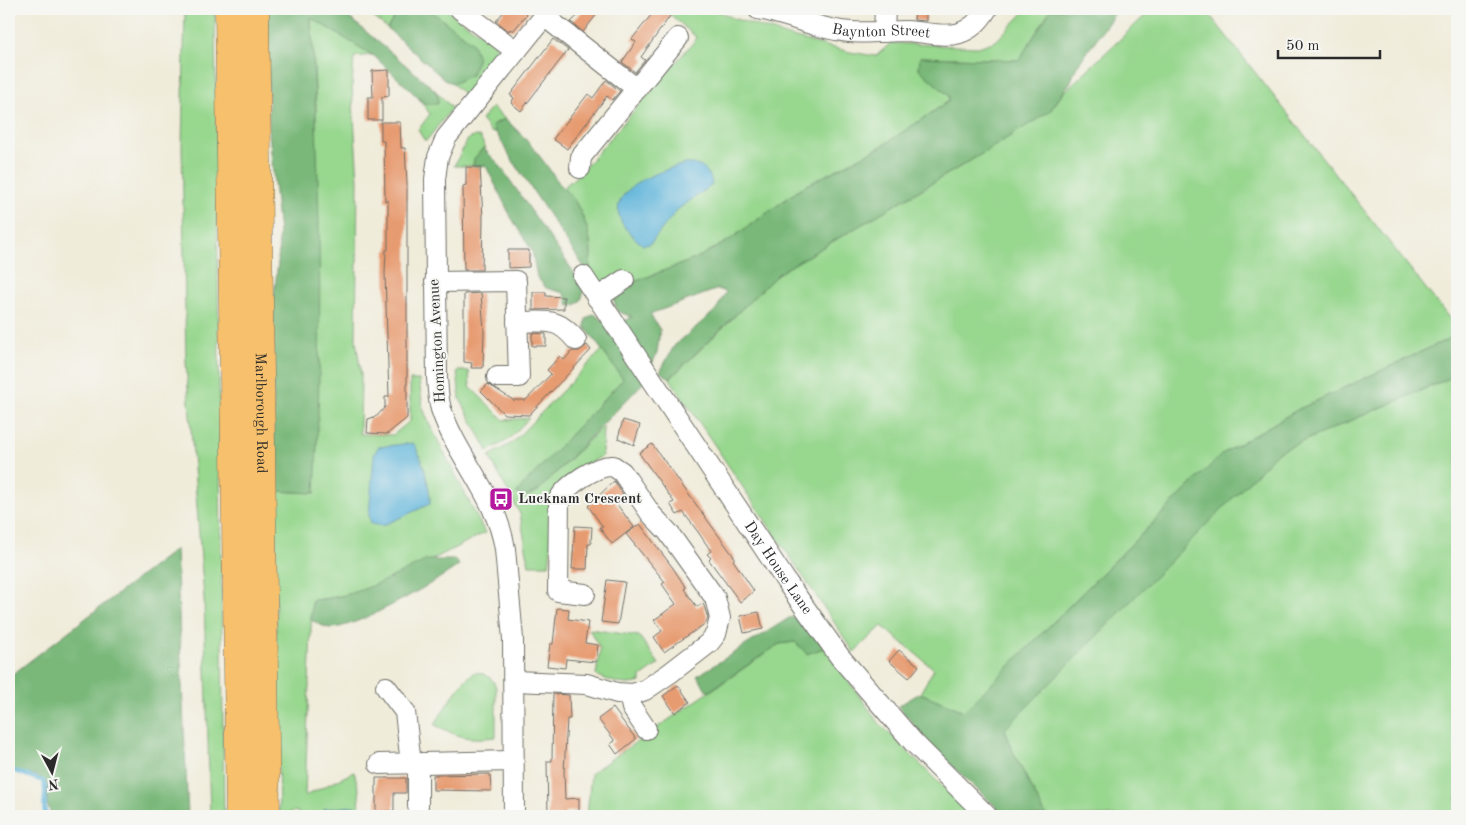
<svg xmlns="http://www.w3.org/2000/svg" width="1466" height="825" font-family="'Old Standard TT',serif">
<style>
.green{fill:#97d78e;stroke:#61815c}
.forest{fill:#79b879;stroke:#527252}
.water{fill:#5db4da;stroke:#447082}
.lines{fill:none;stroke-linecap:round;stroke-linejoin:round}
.stream{stroke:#5db4da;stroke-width:4.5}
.building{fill:#e79b71}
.minor-casing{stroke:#706f68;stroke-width:22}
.highway-casing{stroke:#706f68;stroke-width:29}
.minor{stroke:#fff;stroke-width:20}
.highway{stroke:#f7c06c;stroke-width:28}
.labels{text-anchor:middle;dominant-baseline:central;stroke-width:4;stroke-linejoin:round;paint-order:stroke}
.street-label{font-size:15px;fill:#2b2b2b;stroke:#f6f6f2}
.poi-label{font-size:15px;font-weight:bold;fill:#2b2b2b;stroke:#f6f6f2;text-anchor:start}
</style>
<rect width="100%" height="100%" fill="#f6f6f2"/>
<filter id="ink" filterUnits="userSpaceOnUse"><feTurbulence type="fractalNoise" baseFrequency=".02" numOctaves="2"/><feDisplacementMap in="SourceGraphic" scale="10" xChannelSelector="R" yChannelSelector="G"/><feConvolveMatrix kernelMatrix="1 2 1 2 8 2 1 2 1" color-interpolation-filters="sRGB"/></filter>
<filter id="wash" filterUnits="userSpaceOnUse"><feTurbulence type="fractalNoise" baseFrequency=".0096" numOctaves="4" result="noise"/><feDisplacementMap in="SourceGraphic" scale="20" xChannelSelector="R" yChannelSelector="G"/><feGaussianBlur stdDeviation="1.12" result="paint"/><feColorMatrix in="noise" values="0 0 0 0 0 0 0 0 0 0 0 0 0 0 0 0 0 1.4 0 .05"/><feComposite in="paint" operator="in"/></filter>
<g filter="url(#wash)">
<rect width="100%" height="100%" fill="#f0ecda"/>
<!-- green -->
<path class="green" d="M185,9h30l9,807h-14l-6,-217 -18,-236 -4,-217z
M376,9h25l-14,19 -15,-12z
M428,9h17l50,35 3,9 -31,45 -15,-15 19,-8z
M664,9h50l19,9 55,18 62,16 26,4 15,-13 87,4 18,-6 31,-32h24l-32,51 -99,-3 -1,11 3,4 27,24v5l-67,45 -79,41 -75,54 -33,18 -69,26 -26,-1 -12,-11c9,-30 -4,-63 -25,-85l17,-15 117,-135z
M1152,9h53l252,319v7l-160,75 -75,44 -258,257 -44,-18 14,-24 -52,-43 -28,26 -184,-273 109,-106 206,-121 65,-41 14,-19z
M311,18l62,37 -19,2 -2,29 6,94 -2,160 5,35 -1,59 33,1 17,-14v-41h9l4,28 6,15 56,110c-53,25 -114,64 -173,67l-7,196 49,-24 5,18 1,26h-6l1,-9 -31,2v7h-25l-2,-5 -18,5 -5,-325 41,2 1,-389z
M433,88l19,20 -25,32h-3l-6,-10 12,-16 -13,-18 8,8 13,-8z
M492,107l13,12 -12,5 2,7 -3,2 -11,-13z
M475,136l5,1 6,12 -3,-1 -9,11 -1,7h-19l14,-27z
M602,350l21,29 -106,114 21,-2 65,-65 -1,30 -42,26 -11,83h-20l-9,-51 -31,-58 23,-13z
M457,371h12l1,16 34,33 25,-2 -21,22 -20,11 -28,-52z
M1457,375v441h-411l-32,-62 -9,-25 22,-25 251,-252z
M589,629l50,7 20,28 -18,13v5c-17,5 -29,0 -45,-7l4,-26z
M795,642l29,6 56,76 92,92h-385l4,-43 188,-129z
M476,672c10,2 17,5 20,16v49c-28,3 -35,1 -61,-12 5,-11 30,-50 41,-53z"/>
<!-- forest -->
<path class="forest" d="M267,9h72l94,79 5,8v8h-13l-51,-48 -63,-38c9,158 12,317 4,475l-41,-2 -1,-188 5,-41 1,-29 -10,-101z
M401,9h27l44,33 6,16 -7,17 -16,8 -9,-2 -59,-53z
M1051,9h67l-41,57 -6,15 -21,30 -65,41 -206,121 -109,105 -10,-6 14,-26 42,-36 10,-18 -8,-3 -68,25 10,16 -3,23 -13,29 -106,109 -13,6 -9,-4 107,-114 -38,-52 1,-8 8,-5 19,14 19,-11 -15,-6 -5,-18 14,-8 69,-26 33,-18 75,-54 79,-41 67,-45v-5l-27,-24 -3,-4 1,-11 99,3z
M505,119c23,20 39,42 56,67 5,6 12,10 15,17 12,21 19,47 12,70l-77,-115 -19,-32z
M483,148l15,15 86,124c-1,10 -3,19 -15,19l-5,-13 -18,-5 -9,-11 -5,-26 -21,-34 -25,-51h-13l1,-7z
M1457,335v40l-179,77 -273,277 9,25 32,62h-40l-69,-64 -39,-46 22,-13 44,18 258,-257 75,-44z
M176,549l12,267h-136l-5,-12 1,-20 -12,-9 -27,-3v-95z
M427,560h29l3,5c-21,16 -106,65 -129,63 -6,-1 -13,-5 -19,-8l1,-20c43,-2 78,-22 115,-40z
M801,616l23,32 -17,6 -12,-12 -16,2 -71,48 -11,-16 92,-58z"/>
<!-- water -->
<path class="water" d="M686,164c14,-1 25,7 26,21l-35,25 -27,34 -7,1c-58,-44 -1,-70 43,-81z
M413,443c9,12 18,46 17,61l-48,22 -11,-2 -2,-9 5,-60 4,-8z
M355,806l-1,10h-30v-7z"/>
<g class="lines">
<!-- stream -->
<path class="stream" d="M9,769l34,12c6,12 -2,23 3,35"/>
</g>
<g id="blocks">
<!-- building -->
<path class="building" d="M506,9h25l-18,22 -3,-2 -1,2 -13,-10z
M585,9h16l-18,23 -12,-10z
M656,9h5l9,7 -29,41 4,3 -10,12 -13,-10 14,-20 -4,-3z
M915,9h11v12l-12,-1z
M553,39l15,11 -47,61 -10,-8 3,-5 -4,-3z
M389,70v26l-7,1v23h-14v-23h5l-1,-26z
M606,80l14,11 -8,9 -5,-4 -40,53 -14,-10 35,-45 5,4z
M381,122h19l1,26h4l2,35v235l-20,16 -20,-1 1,-14 9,-3 8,-9v-10h4l-4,-124 1,-23h2v-49h-3l-1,-60h-3z
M466,167h14l3,51 -1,52h-18l-1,-84 3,-1z
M508,250h21v17l-21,1z
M533,292h13v4l18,1v12l-31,1z
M481,293l3,37 -1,38h-12l1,-5 -8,-1v-68z
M532,333l14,1v12h-14z
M587,345l4,5 -62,65 -25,-1 -23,-23 7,-7 25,16h13l25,-26 -4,-4 13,-14 4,4 8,-9h7z
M623,420l17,5 -6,20 -16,-7z
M652,444l83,114 -2,2 21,31 -14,11 -31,-42 2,-2 -4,-4 4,-3 -13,-19 -15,-20 -6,3 -7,-11 4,-2 -35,-49z
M614,481l10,15 -9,6 19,25 -22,17 -13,-17h4l-15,-21z
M640,524l33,44 13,20 -2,1 13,18 6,-4 5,15 -2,5 -42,29 -10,-15 8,-6 -8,-11 22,-16 -14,-20 3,-2 -39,-48z
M575,526l17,1 -1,17h-3l-1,25h-15z
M607,580l18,2 -7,42 -17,-2z
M557,608l12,1 -1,10 20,3 -3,21 13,2 -2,17 -30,-3 -1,9 -18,-2 3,-22h3z
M759,612l4,17 -19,4 -4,-17z
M899,650l20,16 -10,12 -20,-17z
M678,685l12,17 -15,11 -12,-17z
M553,694l16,1 1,24h-3l-3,53 1,27 14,-1v13l-14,1v4h-17l-1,-55h5z
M613,708l23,31 -19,15 -7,-10 5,-3 -17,-22z
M490,774l1,17 -58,-1v-15z
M376,778h30v15h-12v18l-18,1z"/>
</g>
</g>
<g filter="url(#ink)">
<use href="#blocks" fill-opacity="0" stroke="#706f68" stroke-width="1"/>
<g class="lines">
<!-- minor casing -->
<g class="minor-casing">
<g id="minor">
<path d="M460,9l56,42"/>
<path id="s1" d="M758,9c27,4 52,17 78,21 23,5 47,1 70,1 35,2 58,15 81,-22"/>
<path d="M544,16l93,73"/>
<path d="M884,32l1,-23"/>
<path d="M580,168l1,-11 97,-119"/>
<path id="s2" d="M583,276l205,308 52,73 74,86 73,73"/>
<path d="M435,282l81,-1 3,96h-22"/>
<path d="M597,298l27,-18"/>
<path d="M517,322c29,0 39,-6 59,18"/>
<path d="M514,681l73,3 30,9 16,1 12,-4 25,-17 39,-30 7,-9 4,-16 -5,-20 -47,-66 -17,-18 -29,-42 -9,-6c-17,-1 -46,19 -54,33l-1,92 27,3"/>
<path d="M386,687l19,25 6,52"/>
<path d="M629,694l3,14 14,21"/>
<path d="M379,764l133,-3"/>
<path d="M418,764v42"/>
<path d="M514,816l-1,-177 -8,-90c-8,-53 -48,-91 -64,-140 -3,-10 -3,-20 -4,-31l-2,-199 3,-22 8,-19 104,-129"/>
</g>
</g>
<!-- highway casing -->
<g class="highway-casing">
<g id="highway">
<path d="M229,9l11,807"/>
<path id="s3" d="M255,9l11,807"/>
</g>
</g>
<!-- minor -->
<use href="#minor" class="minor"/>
<!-- highway -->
<use href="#highway" class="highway"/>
</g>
</g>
<!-- icons -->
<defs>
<g id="bus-square" transform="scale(1.25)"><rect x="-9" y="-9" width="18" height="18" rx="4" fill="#b5179e" stroke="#f6f6f2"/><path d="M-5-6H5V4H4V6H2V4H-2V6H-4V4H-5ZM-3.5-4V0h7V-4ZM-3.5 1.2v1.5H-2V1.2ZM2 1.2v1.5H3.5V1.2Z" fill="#fff"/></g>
</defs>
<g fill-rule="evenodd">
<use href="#bus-square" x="501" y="499"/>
</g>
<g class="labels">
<!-- street labels -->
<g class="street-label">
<text stroke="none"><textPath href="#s1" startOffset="126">Baynton Street</textPath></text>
<text transform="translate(438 341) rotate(-93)">Homington Avenue</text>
<text stroke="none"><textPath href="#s3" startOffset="404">Marlborough Road</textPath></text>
<text stroke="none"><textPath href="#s2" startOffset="351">Day House Lane</textPath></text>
</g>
<!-- poi labels -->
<g class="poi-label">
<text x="518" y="499">Lucknam Crescent</text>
</g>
</g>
<!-- margin -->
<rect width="1466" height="825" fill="none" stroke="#f6f6f2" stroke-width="30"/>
<!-- north arrow -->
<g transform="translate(52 772) rotate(173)" stroke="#f6f6f2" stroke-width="4" paint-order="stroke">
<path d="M0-4L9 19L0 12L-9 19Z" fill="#2b2b2b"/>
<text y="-8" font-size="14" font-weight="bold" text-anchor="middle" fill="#2b2b2b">N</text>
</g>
<!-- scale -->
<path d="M1278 50v8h102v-8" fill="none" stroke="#2b2b2b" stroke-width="2.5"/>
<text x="1286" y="50" font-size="15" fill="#2b2b2b" stroke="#f6f6f2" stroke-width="4" paint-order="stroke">50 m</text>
</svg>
